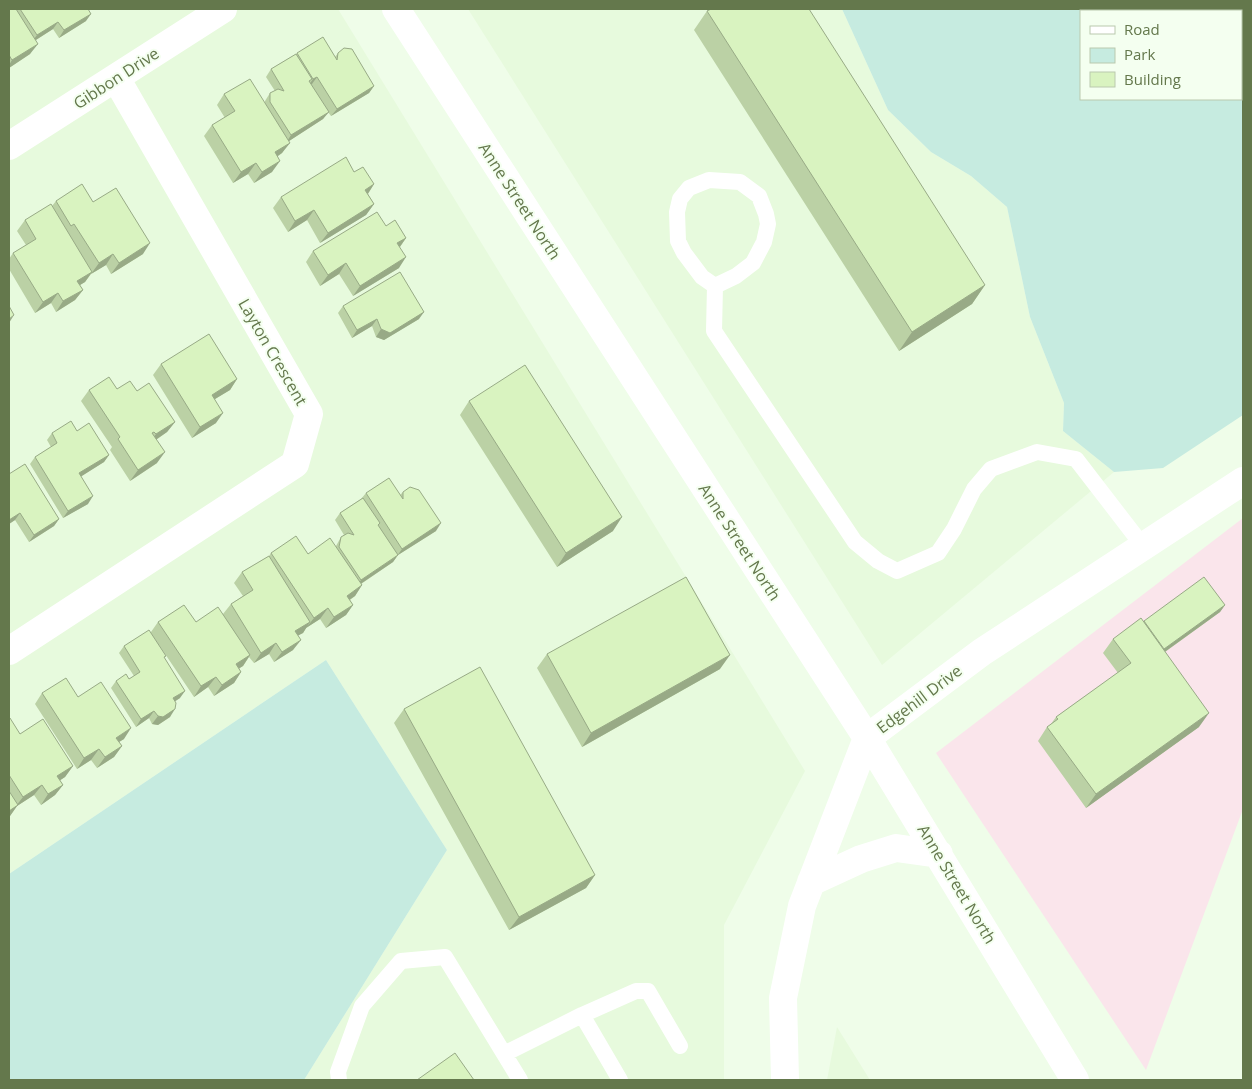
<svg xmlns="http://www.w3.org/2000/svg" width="1252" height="1089" font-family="'Open Sans',sans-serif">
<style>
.residential{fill:#e7fadd}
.education{fill:#fae5eb}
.green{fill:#c6ebe0;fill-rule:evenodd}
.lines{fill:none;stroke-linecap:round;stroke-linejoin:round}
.lane{stroke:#fff;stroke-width:16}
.street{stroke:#fff;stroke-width:28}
.secondary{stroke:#fff;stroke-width:28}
.wall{fill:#bbd1a5}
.shaded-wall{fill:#98aa86}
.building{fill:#d9f3c0;stroke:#98aa86}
.labels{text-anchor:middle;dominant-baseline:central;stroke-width:4;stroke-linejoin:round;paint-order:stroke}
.street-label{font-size:16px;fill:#64784c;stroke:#f4fff0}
</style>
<rect width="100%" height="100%" fill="#effde9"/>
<!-- residential -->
<path class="residential" d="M9,9h329l467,762 -81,154v155h-420l143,-230 -121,-190 -317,214z
M468,9h374l46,101 43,42 40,24 36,31 23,110 34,86 -1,28 51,41 -232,193z
M837,1027l33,53h-43z"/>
<!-- education -->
<path class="education" d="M1243,518v291l-97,261 -210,-317z"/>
<!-- green -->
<path class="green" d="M842,9h401v406l-80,53 -49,4 -51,-41 1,-28 -34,-86 -23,-110 -36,-31 -40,-24 -43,-42zM1081,11h160v88h-160z
M326,660l121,190 -143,230h-295v-206z"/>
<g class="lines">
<!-- lane -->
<path class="lane" d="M709,180l31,2 19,14 7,18 2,10 -4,18 -11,21 -17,13 -21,10 -13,-9 -18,-24 -6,-12 -1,-29 3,-13 9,-11z
M715,286l-1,45 141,211 23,19 19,10 41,-18 16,-24 20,-40 17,-20 46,-17 39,7 67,87
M582,1015l54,-24h12l32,55
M504,1054l78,-39 38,65
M339,1080l-1,-8 24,-66 39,-45 44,-4 75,123"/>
<!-- street -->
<path class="street" d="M9,146l214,-137
M9,651l286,-187 14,-50 -193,-336
M867,738l115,-86 261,-171"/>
<!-- secondary -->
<path class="secondary" d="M396,9l471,729 208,342
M811,882l50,-23 35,-11 43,6
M785,1080l-2,-82 19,-92 65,-168"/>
</g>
<!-- wall -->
<path class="wall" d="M9,9h79l-2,12 -27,17 -6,-9 -17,11 -6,14 -21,14z
M707,11l278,274 -13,19 -73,47 -205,-321z
M297,53l38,4 3,-4 36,33 -5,7 -38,23 -3,-4 -5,7 -34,22 -7,12 -5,4 -5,15 -18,11 -6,-9 -15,9 -29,-47 8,-11 13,-7 -8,-13 7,-11 41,9v-2l5,-8 5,-2 -9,-14 5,-8 25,-15z
M354,172l20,12 -6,10 6,10 -8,11 -46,28 -13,-23 -19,12 -15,-24 8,-11z
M56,201l37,1 50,52 -32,20 -5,-9 -15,9 -6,8 -5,3 3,5 -8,10 -19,12 -5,-9 -16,10 -26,-44v-10l4,-6 13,-8 -9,-14 8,-11 27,-14z
M386,226l20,12 -6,9 -1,21 -46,28 -14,-22 -19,12 -14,-24 7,-11z
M343,306l76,13 -35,21 -8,-3 -4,-11 -20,12 -14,-25z
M161,364l76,15 -7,11 -15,9 1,24 -24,15 -39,-63z
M117,389l20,2 38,31 -8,10 -11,8 1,23 -27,18 -20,-31 2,-3 -31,-46 8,-11z
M469,401l144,130 -56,36 -97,-152z
M77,431l32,24 -5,7 -23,14 7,28 -25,14 -33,-54 5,-7 16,-10 -4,-7 5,-7z
M9,474l50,45 -5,7 -25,16 -14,-22 -6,4z
M403,492l33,39 -38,24 -5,7 -32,22 1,1 -7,11 -5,4 3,5 -7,10 -20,13 -6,-9 -14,9 -3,5 -5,2 -5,15 -19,12 -5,-8 -15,9 -5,-6 -6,9 -4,2 2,4 -7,11 -20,13 -6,-9 -14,10 -37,-55 9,14 -2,2 16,40 -5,3 -5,16 -12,8 -6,-1 -3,-6 -13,9 -25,-39 5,-7 13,-2 5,-3 -15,-23 5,-7 27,-14 7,-10h38l27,-8 8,-10 12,-8 -9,-13 8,-11 27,-16 2,-3 37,1 28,-8 5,-9 3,-2 -9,-15 5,-7 21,-14 5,-6 34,2z
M1225,605l-5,7 -55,40 34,75 -113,81 -48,-67 9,-14 4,-3 5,-7 62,-44 -15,-20 10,-14 31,-18z
M547,654l173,15 -138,78 -45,-79z
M42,693l36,4 46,42 -5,3 3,4 -8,11 -17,11 -6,-8 -14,9 -42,-65z
M404,709l191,166 -9,13 -77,42 -115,-207z
M9,719l11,15 53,32 -8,11 -5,3 3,5 -8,10 -14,10 -7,-10 -17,11 -7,10 -1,1z"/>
<!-- shaded-wall -->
<path class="shaded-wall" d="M91,14l-5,7 -27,17 5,-8z
M58,22l-5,7 -22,14 6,-8z
M38,44l-8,10 -21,14v-3l3,-5z
M317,77l-5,7 -4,2 5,-7z
M374,86l-5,7 -38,23 6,-7z
M329,112l-6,7 -37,24 5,-8z
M290,143l-8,10 -15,10 8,-11z
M280,161l-8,11 -18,11 8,-11z
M256,163l-8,11 -15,9 8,-11z
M374,184l-7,11 -2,-5z
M374,204l-8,11 -46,28 8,-10z
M314,210l-7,10 -19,12 7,-11z
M406,238l-7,10 -2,-5z
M150,243l-7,11 -32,20 8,-11z
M113,254l-7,11 -15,9 8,-11z
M406,257l-7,11 -46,28 7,-10z
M346,263l-7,11 -19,12 8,-11z
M92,272l-7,10 -15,9 7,-10z
M985,285l-13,19 -73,47 13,-19z
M83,290l-8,10 -19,12 7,-11z
M58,293l-7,10 -16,10 8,-11z
M424,312l-5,7 -35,21 -8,-3 5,-8z
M14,315l-5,8v-4z
M377,319l-5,7 -20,12 5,-8z
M237,379l-7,11 -25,15 7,-10z
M223,413l-7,10 -24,15 8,-11z
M175,422l-8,10 -19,13 8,-11z
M165,452l-8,11 -27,18 8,-11z
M109,455l-5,7 -30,19 5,-8z
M93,496l-5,8 -25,14 5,-7z
M20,513l-5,7 -6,4v-4z
M622,517l-9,14 -56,36 9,-14z
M59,519l-5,7 -25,16 5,-7z
M441,523l-5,8 -38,24 -5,7 -37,25 5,-7 36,-24 5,-7z
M362,585l-7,11 -15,10 7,-10z
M353,605l-7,10 -20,13 8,-11z
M1225,605l-5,7 -61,44 5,-7z
M328,608l-8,11 -14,9 8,-10z
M310,622l-7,11 -15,8 7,-10z
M301,640l-8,10 -19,12 8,-10z
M276,643l-7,11 -15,9 7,-10z
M250,655l-7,11 -14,9 7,-11z
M730,655l-10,14 -138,78 9,-14z
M241,672l-7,11 -20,13 8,-11z
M216,677l-8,10 -14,10 7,-11z
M185,691l-5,7 -12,8 5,-8z
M175,709l-5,8 -12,8 -6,-1 6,-8z
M154,711l-5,7 -13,9 5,-8z
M1209,713l-10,14 -113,81 10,-14z
M131,728l-7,11 -15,9 7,-10z
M122,746l-8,11 -17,11 8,-11z
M99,749l-8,11 -14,9 7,-11z
M73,766l-8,11 -15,10 7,-11z
M42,785l-8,10 -17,11 -7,10 -1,1v-6l7,-5 7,-9z
M63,785l-8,10 -14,10 7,-11z
M595,875l-9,13 -77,42 10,-13z"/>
<!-- building -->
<path class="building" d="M9,9h7l22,35 -26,16 -3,-5z
M20,9h68l3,5 -27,16 -6,-8 -21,13z
M711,9h98l176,276 -73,47 -205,-321z
M323,37l14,23 1,-7 6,-5 8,1 22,37 -37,23 -20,-32 -4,2 -16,-26z
M296,54l16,25 -3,2 20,31 -38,23 -21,-33v-9l8,-4 6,2 -13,-22z
M250,79l40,64 -15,9 5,9 -18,11 -6,-9 -15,9 -29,-47 23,-14 -11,-17z
M346,157l8,15 9,-5 11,17 -9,6 9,14 -46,29 -14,-23 -19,11 -14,-24z
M82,184l11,18 23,-14 34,55 -31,20 -6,-9 -14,9 -25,-39 -3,2 -15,-25z
M51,204l41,68 -15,9 6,9 -20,11 -5,-8 -15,9 -30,-49 23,-14 -11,-19z
M377,212l9,14 9,-6 11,18 -9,5 9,14 -46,29 -14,-23 -18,12 -15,-24z
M400,272l24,40 -34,21 -9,-4 -4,-10 -20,11 -14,-24z
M9,306l5,9 -5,4z
M209,334l28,45 -25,16 11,18 -23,14 -39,-63z
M525,365l97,152 -56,36 -97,-152z
M109,377l8,12 13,-8 7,10 12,-8 26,39 -19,12 -2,-2 -2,1 13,19 -27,18 -20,-31 2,-2 -31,-47z
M71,421l6,10 12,-8 20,32 -30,18 14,23 -25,15 -33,-54 22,-14 -5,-10z
M25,464l34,55 -25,16 -14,-22 -11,7v-46z
M389,478l14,21v-7l7,-5 9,3 22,33 -39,26 -36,-56z
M363,498l17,25 -2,2 20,30 -37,25 -22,-33 2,-10 7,-4 6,2 -14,-22z
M296,536l12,18 22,-16 32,47 -15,11 6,9 -19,12 -6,-9 -14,10 -43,-65z
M269,556l41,66 -15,9 6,9 -19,12 -6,-9 -15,10 -30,-49 22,-14 -11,-18z
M686,577l44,78 -139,78 -44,-79z
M1204,577l21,28 -61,44 -20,-28z
M184,605l12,17 22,-15 32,48 -14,9 5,8 -19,13 -6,-8 -15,9 -43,-64z
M1141,618l68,95 -113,81 -49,-67 11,-8 -2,-2 75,-54 -18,-24z
M149,630l17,26 -2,1 21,34 -12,7 3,5 -1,6 -12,8 -5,-1 -4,-5 -13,8 -25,-38 10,-7 3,5 11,-7 -16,-26z
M480,667l115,208 -76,42 -115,-208z
M66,678l12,19 23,-15 30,46 -15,10 6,8 -17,11 -6,-8 -15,9 -42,-65z
M10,718l10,16 23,-15 30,47 -16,10 6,9 -15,9 -6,-9 -19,12 -14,-22v-56z
M9,791l9,14 -9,6z
M455,1053l19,27h-57z"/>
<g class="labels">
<!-- street labels -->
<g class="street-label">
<text transform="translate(116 78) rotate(-33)">Gibbon Drive</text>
<text transform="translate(520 201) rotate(57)">Anne Street North</text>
<text transform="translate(273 352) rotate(60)">Layton Crescent</text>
<text transform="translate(740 542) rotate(57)">Anne Street North</text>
<text transform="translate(919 699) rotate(-37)">Edgehill Drive</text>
<text transform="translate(957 884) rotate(59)">Anne Street North</text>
</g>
</g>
<!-- border -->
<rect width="1252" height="1089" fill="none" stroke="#64784c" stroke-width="20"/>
<!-- legend -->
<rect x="1080" y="10" width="162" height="90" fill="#f4fff0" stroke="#bac9ae"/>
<rect x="1090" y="26" width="25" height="8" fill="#ffffff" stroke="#bac9ae"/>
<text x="1124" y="35" font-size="15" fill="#64784c">Road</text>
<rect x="1090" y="48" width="25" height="15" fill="#c6ebe0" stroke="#bac9ae"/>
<text x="1124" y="60" font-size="15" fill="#64784c">Park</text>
<rect x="1090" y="72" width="25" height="15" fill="#d9f3c0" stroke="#bac9ae"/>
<text x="1124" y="85" font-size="15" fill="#64784c">Building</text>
</svg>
